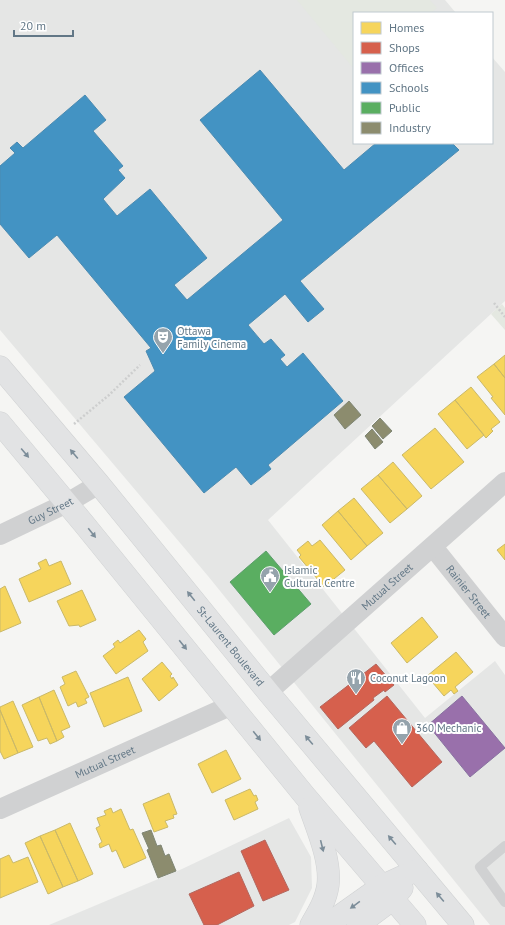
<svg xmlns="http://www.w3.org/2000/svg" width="505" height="925" font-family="'PT Sans',sans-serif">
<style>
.built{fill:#e5e6e5}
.green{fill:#e4e8e1}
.homes{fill:#f6d55c;stroke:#cab969}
.shops{fill:#d6604d;stroke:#b3675e}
.offices{fill:#9970ab;stroke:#8872a0}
.schools{fill:#4393c3;stroke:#4c8bb1}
.public{fill:#5aae61;stroke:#5c9e6c}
.industry{fill:#8c8c6e;stroke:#7f8675}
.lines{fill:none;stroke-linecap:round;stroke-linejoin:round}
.secondary-casing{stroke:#d0d2d3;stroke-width:23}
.path{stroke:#cdcece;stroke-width:2.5;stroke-dasharray:2 2;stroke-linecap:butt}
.lane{stroke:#d0d1d2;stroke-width:10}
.street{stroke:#d0d1d2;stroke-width:20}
.secondary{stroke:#e2e3e4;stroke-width:22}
.oneway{fill:#7c8d99}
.labels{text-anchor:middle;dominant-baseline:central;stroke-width:4;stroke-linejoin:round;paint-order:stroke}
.poi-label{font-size:11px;fill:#627786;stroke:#fff;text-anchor:start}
.street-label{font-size:11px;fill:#627786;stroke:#fff}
</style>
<rect width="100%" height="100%" fill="#f5f5f3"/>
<!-- built -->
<path class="built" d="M0,0h445l11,13h-102v130h138v-86l13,15v229l-237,219 157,198 70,-57 10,14v250h-15l-282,-349 -208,-246z
M289,818l22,39 1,31 -17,34 -6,3h-240l133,-56z"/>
<!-- green -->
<path class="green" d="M297,0h133l7,8 -6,5h-77v56z
M502,304l3,4v22l-14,-16z"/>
<!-- homes -->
<path class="homes" d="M505,355v23l-11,-14z
M494,364l11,14v37l-14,-17 2,-1 -16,-20z
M471,387l29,35 -9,7 2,2 -7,7 -31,-38z
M455,400l29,35 -17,14 -29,-35z
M435,428l29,34 -33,27 -29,-34z
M393,462l29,34 -15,13 -29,-34z
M378,475l29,34 -17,14 -29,-34z
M354,498l29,35 -16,13 -29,-35z
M338,511l29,35 -16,14 -29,-35z
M320,540l25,30 -21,17 -25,-30 2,-2 -4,-5 11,-9 4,5z
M505,544v16l-8,-10z
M46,559l3,7 12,-5 10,23 -42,18 -10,-23 22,-10 -3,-6z
M5,586l16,37 -21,9v-43z
M82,590l14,30 -16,7 -1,-2 -10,1 -12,-25z
M422,617l16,20 -31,26 -16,-20z
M139,630l7,9 -3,3 5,9 -32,23 -13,-18 12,-9 -2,-3 5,-4 2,3z
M456,652l17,20 -18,15 3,4 -4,3 -3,-4 -7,6 -17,-20z
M162,662l10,12 -2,2 2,3 1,-2 5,8 -19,16 -17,-22z
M76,671l13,26 -4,2 2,4 -9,4 -2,-5 -8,4 -8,-19 5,-3 -3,-7z
M128,677l14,34 -38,16 -14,-34z
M54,690l16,37 -9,4 3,6 -7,4 -18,-44z
M39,697l18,44 -7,3 -3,-6 -9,3 -16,-36z
M13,701l20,46 -15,6 -18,-43v-3z
M0,710l18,43 -14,6 -4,-8z
M226,750l15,29 -29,14 -14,-29z
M250,789l4,7 2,-1 2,5 -3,2 3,7 -24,11 -9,-20z
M169,793l8,21 -4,1 1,3 -9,3 3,6 -14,5 -11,-28z
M111,808l2,5 8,-4 9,21 3,-1 13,29 -22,10 -8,-18 -4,2 -3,-8 -9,4 -1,-4 3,-2 -6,-14 4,-2 -3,-8 9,-3 -2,-4z
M70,823l23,51 -15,7 -23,-51z
M55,830l23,51 -15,6 -23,-51z
M40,836l23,51 -15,7 -23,-51z
M9,855l4,8 15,-6 10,25 -38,16v-39z"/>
<!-- shops -->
<path class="shops" d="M376,664l18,21 -9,7 -1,-2 -11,8 1,2 -36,29 -18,-22z
M387,696l55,66 -30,25 -38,-46 -8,7 -17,-20z
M265,840l24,50 -26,11 -22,-50z
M239,872l15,34 -37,19h-13l-15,-31z"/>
<!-- offices -->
<path class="offices" d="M462,696l43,52 -35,29 -42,-52z"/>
<!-- schools -->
<path class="schools" d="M260,70l84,100 32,-27h76l7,7 -159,131 24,28 -16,13 -23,-28 -37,31 16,19 7,-5 14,16 -5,4 7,8 16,-14 40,48 -75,64 3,4 -20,16 -15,-18 -32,26 -80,-96 31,-26 -9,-20 5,-3 -94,-113 -28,23 -29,-34v-58l15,-13 -5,-5 7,-6 6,6 62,-53 21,25 -13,11 30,35 -5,4 7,8 -22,21 14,17 33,-27 57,69 -33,27 13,15 96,-80 -83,-100z"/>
<!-- public -->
<path class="public" d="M266,551l45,53 -37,31 -44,-53z"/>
<!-- industry -->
<path class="industry" d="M349,401l12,14 -16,14 -11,-14z
M380,418l12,13 -9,8 -11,-13z
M372,429l11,13 -8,7 -10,-13z
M151,830l6,16 4,-1 4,11 4,-2 7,17 -18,7 -11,-28 2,-1 -7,-16z"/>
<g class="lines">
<!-- secondary casing -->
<g class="secondary-casing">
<g id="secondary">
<path id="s5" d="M0,367l99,117 169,208 195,233"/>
<path d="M0,423l84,101 221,272 110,129"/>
<path d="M310,808c8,23 21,53 18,77 -2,15 -10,28 -17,40"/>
<path d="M327,925l55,-39 35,-16"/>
<path d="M358,925l35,-26 9,-11"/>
</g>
</g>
<!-- path -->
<path class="path" d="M494,303l11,14
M74,424l35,-29 31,-30"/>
<!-- lane -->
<path class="lane" d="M505,846l-25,21 25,35"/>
<!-- street -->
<g class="street">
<path id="s1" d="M0,535l67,-32 32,-19"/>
<path id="s2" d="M433,547l72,90"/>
<path id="s3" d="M268,692l237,-210"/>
<path id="s4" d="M0,809l232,-104"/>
</g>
<!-- secondary -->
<use href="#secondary" class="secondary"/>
</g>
<!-- one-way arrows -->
<defs><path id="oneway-solid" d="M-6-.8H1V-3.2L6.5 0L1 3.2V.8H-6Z"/></defs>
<g class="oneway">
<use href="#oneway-solid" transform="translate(25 453) rotate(50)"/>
<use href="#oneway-solid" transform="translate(74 454) rotate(-130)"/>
<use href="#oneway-solid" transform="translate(92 533) rotate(51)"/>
<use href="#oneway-solid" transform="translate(191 596) rotate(-129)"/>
<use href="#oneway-solid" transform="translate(183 645) rotate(51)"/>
<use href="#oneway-solid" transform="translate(257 736) rotate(51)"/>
<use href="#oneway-solid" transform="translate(309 740) rotate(-130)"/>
<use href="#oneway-solid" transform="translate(392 840) rotate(-130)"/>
<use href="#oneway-solid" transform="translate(322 846) rotate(76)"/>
<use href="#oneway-solid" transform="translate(440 897) rotate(-130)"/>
<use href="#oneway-solid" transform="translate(355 905) rotate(144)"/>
</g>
<!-- icons -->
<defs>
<g id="theatre-pin" transform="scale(1)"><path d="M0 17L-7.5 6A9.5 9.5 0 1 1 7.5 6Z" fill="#95a3ac" stroke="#fff"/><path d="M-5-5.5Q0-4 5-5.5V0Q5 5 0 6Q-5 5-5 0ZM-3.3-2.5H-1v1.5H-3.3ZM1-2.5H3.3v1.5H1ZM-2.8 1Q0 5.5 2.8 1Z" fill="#fff"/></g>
<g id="civic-pin" transform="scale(1)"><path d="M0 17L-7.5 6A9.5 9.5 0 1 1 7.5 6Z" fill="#95a3ac" stroke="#fff"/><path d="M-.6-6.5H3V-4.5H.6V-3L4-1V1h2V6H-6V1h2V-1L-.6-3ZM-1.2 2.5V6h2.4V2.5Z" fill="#fff"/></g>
<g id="restaurant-pin" transform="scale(1)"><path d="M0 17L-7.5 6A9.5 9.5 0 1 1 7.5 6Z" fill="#95a3ac" stroke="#fff"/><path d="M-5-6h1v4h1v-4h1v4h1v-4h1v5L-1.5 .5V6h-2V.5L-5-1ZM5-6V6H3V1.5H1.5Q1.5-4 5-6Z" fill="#fff"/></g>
<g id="shop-pin" transform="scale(1)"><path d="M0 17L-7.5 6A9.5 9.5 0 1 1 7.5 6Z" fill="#95a3ac" stroke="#fff"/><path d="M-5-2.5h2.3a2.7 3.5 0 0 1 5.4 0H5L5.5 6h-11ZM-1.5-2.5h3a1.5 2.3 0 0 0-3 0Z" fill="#fff"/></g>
</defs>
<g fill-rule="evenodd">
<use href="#theatre-pin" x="163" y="337"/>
<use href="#civic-pin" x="270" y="576"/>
<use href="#restaurant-pin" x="356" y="678"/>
<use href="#shop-pin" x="402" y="728"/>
</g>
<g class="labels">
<!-- poi labels -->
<g class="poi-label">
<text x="177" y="331">Ottawa<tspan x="177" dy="13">Family Cinema</tspan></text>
<text x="284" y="570">Islamic<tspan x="284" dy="13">Cultural Centre</tspan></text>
<text x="370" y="678">Coconut Lagoon</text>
<text x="416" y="728">360 Mechanic</text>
</g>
<!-- street labels -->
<g class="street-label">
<text stroke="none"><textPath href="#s1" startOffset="56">Guy Street</textPath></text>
<text stroke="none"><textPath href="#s3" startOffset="159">Mutual Street</textPath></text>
<text stroke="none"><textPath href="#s2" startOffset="57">Rainier Street</textPath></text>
<text stroke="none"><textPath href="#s5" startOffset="362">St-Laurent Boulevard</textPath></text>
<text stroke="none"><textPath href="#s4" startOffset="115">Mutual Street</textPath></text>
</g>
</g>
<!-- legend -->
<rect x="353" y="12" width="140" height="132" fill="#ffffff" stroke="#c0c9cf"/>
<rect x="361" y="22" width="20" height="12" fill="#f6d55c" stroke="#c0c9cf"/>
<text x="389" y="32" font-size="12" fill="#627786">Homes</text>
<rect x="361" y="42" width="20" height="12" fill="#d6604d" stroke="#c0c9cf"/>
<text x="389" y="52" font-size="12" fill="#627786">Shops</text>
<rect x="361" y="62" width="20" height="12" fill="#9970ab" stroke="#c0c9cf"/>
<text x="389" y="72" font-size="12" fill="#627786">Offices</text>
<rect x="361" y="82" width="20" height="12" fill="#4393c3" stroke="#c0c9cf"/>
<text x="389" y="92" font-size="12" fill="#627786">Schools</text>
<rect x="361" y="102" width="20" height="12" fill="#5aae61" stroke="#c0c9cf"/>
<text x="389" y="112" font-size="12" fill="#627786">Public</text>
<rect x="361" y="122" width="20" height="12" fill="#8c8c6e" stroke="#c0c9cf"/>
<text x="389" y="132" font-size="12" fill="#627786">Industry</text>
<!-- scale -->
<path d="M14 30v6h59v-6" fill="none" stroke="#627786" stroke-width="2"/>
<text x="20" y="30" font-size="12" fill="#627786" stroke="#ffffff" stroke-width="3" paint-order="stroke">20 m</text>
</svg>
